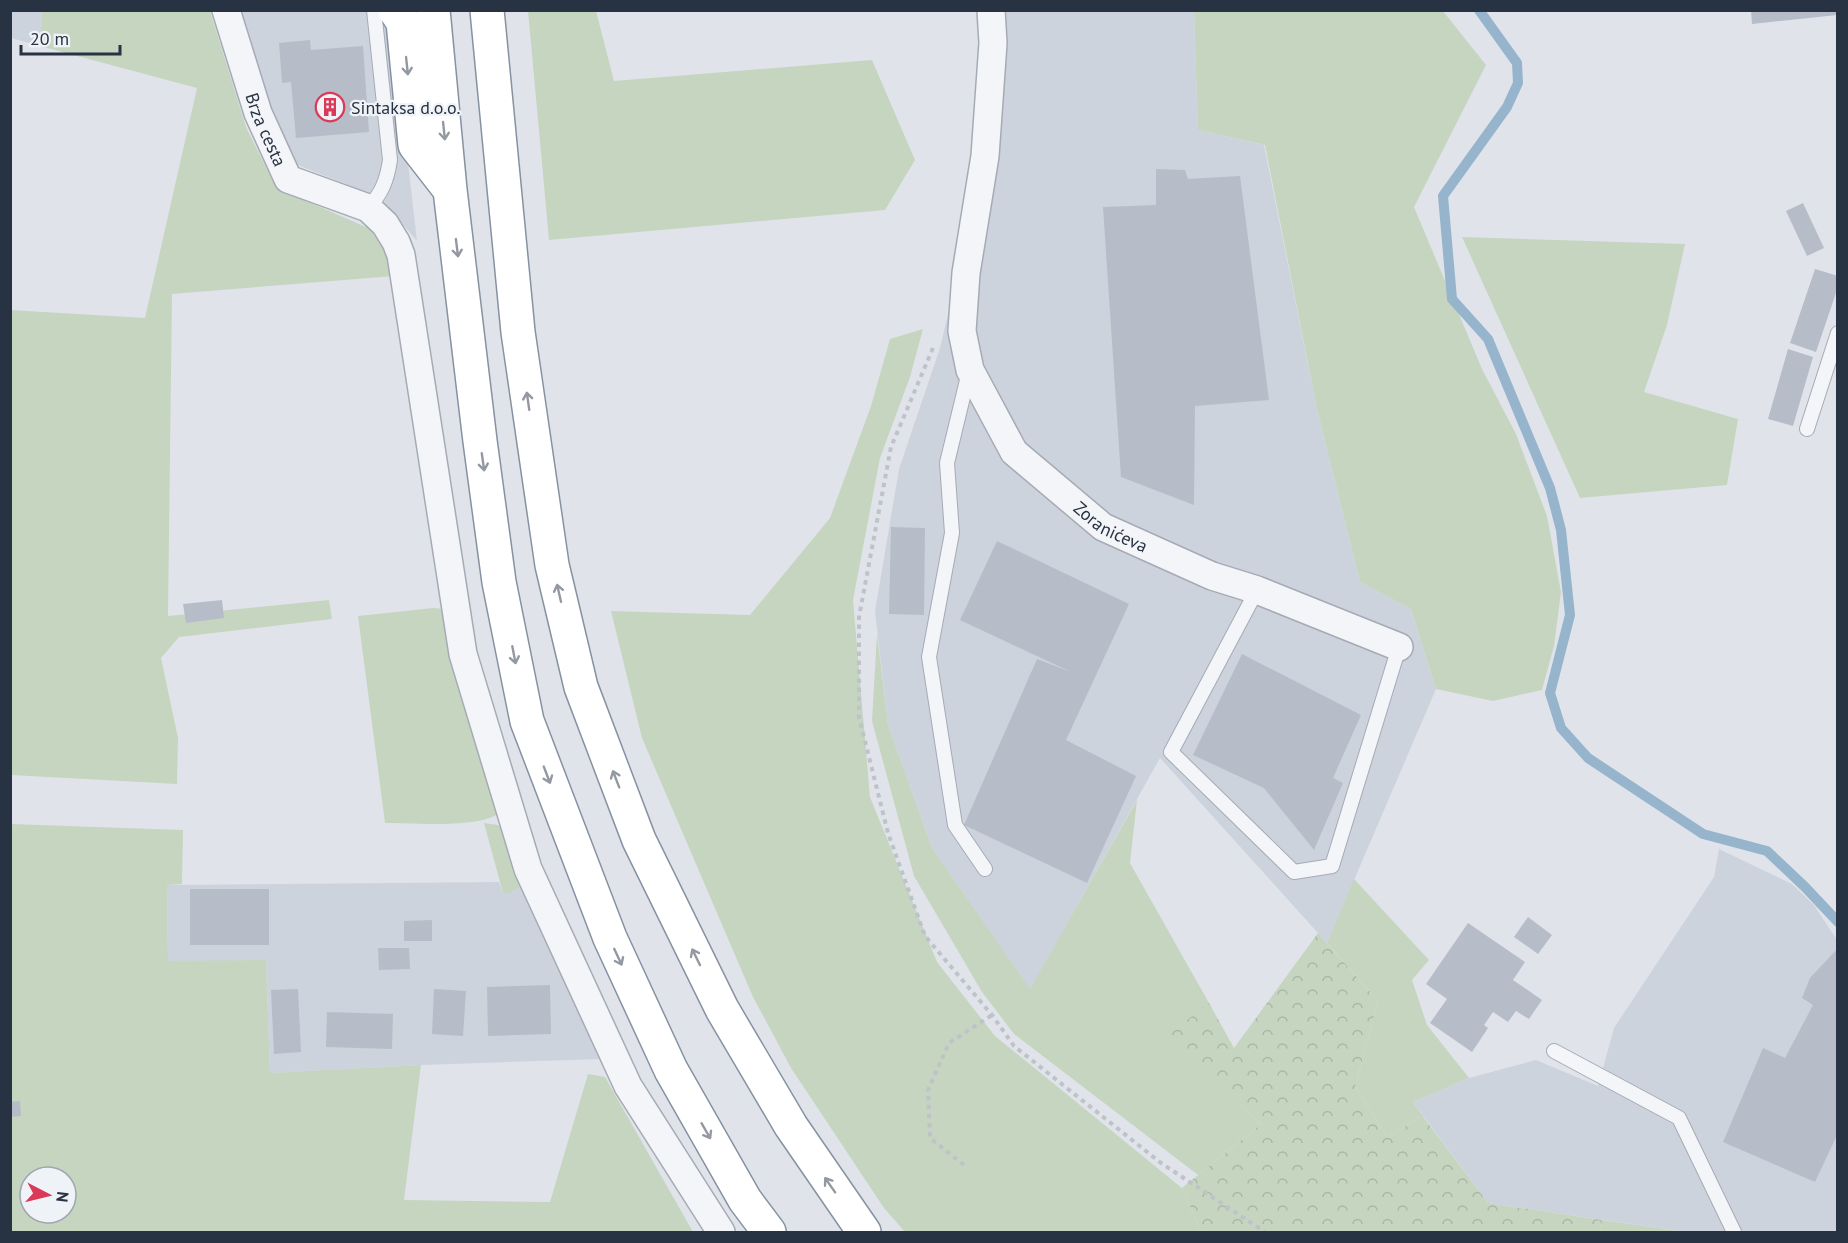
<svg xmlns="http://www.w3.org/2000/svg" width="1848" height="1243" font-family="'PT Sans',sans-serif">
<style>
.built{fill:#cdd3dc}
.green{fill:#c6d5c0;fill-rule:evenodd}
.forest{fill:url(#forest-crowns)}
.lines{fill:none;stroke-linecap:round;stroke-linejoin:round}
.stream{stroke:#97b4cd;stroke-width:10}
.building{fill:#b6bdc8}
.lane-casing{stroke:#a5abb5;stroke-width:16}
.street-casing{stroke:#a5abb5;stroke-width:30}
.highway-casing{stroke:#8692a2;stroke-width:36}
.path{stroke:#bec2c9;stroke-width:4;stroke-dasharray:4.5 4.5;stroke-linecap:butt}
.lane{stroke:#f3f5f8;stroke-width:14}
.street{stroke:#f3f5f8;stroke-width:27}
.highway{stroke:#fff;stroke-width:33}
.oneway{stroke:#9398a1}
.labels{text-anchor:middle;dominant-baseline:central;stroke-width:4.5;stroke-linejoin:round;paint-order:stroke}
.poi-label{font-size:18px;fill:#273243;stroke:#eff3f7;text-anchor:start}
.street-label{font-size:18px;fill:#273243;stroke:#eff3f7}
</style>
<defs>
<pattern id="forest-crowns" width="20" height="18" patternUnits="userSpaceOnUse" patternTransform="scale(1.5)"><rect width="20" height="18" fill="#c6d5c0"/><path d="M2 6a3 3 0 1 1 6 0M12 15a3 3 0 1 1 6 0" fill="none" stroke="#aab7a6"/></pattern>
</defs>
<rect width="100%" height="100%" fill="#e0e4ea"/>
<!-- built -->
<path class="built" d="M10,11h32l-2,35 -29,-8z
M239,11h143l15,26 11,126 9,78 -27,-32 -24,-17 -71,-28 -28,-58z
M999,11h195l4,119 66,15 53,264 43,173 51,27 25,80 -109,254 -167,-185 -130,232 -98,-142 -44,-123 -13,-114 24,-142 41,-121 55,-235z
M1719,849l73,35 22,21 23,35v292h-152l-197,-29 -75,-101 56,-24 67,-18 62,26 16,-58 100,-151z
M499,882l4,11 19,-8 78,174 -179,6 -151,8 -4,-113 -98,2 -1,-77z"/>
<!-- green -->
<path class="green" d="M42,11h168l36,116 27,55 15,11 80,35 17,19 9,29 -222,18 -4,322 161,-16 3,19 -153,18 -18,21 17,80 -1,46 -166,-9 -1,-465 135,8 52,-230 -157,-42z
M528,11h68l18,70 258,-21 43,100 -30,50 -336,30z
M1194,11h249l43,54 -72,142 68,162 34,65 31,82 14,76 -7,54 -12,44 -49,11 -57,-12 -25,-80 -51,-27 -43,-173 -52,-264 -67,-15z
M1462,237l223,7 -18,81 -23,67 94,27 -11,66 -147,13z
M923,329l-13,48 -30,81 -27,142 17,197 67,165 58,74 187,152 19,44h-296l-21,-24 -93,-140 -38,-71 -111,-259 -31,-127 139,4 80,-97 41,-112 19,-67z
M433,608l11,1 56,203c-17,17 -89,11 -115,11l-27,-207z
M877,634l11,91 44,123 98,141 107,-189 -7,63 79,140 -43,34 95,87 -63,51 -184,-141 -32,-42 -68,-116 -42,-155z
M484,823l14,2 5,6 19,54 -13,8h-6z
M11,824l172,6 -1,54 -15,1 1,76 98,-1 4,113 151,-8 -17,135 146,2 38,-128 17,3 88,155h-682zM30,1177h36v36h-36z
M1354,879l75,81 -17,20 15,45 42,53 -56,24 9,13 -34,23 -33,-51 23,-86 -51,-58z
M1602,1220l83,12h-84z"/>
<!-- forest -->
<path class="forest" d="M1318,933l60,68 -23,86 33,51 34,-23 66,88 114,17 -1,12h-400l-19,-44 79,-64 -96,-87 44,-34 25,45z"/>
<g class="lines">
<!-- stream -->
<path class="stream" d="M1479,10l38,53 1,20 -11,24 -64,89 9,103 36,40 62,149 11,42 9,85 -20,78 11,35 27,30 115,76 64,17 38,36 33,35"/>
</g>
<!-- building -->
<path class="building" d="M1751,10h86v5l-85,9z
M310,40l1,10 52,-4 6,86 -73,6 -5,-56 -9,1 -3,-40z
M1156,169l29,1 3,9 52,-3 29,224 -74,6 -1,99 -73,-28 -18,-270 53,-2z
M1803,203l21,45 -17,8 -21,-45z
M1815,269l23,7v11l-22,65 -26,-9z
M1788,349l25,8 -20,69 -25,-7z
M891,527l34,1 -1,87 -35,-1z
M997,541l132,63 -63,136 70,36 -49,107 -123,-58 73,-166 34,13 -111,-52z
M222,600l2,18 -38,5 -3,-19z
M1242,654l119,61 -28,63 10,5 -29,67 -50,-62 -71,-33z
M190,889h79v56h-79z
M1528,917l24,18 -14,19 -24,-17z
M432,920v21h-28v-20z
M1468,923l57,39 -12,18 29,20 -13,19 -13,-8 -8,11 -15,-10 -9,13 4,3 -16,24 -42,-29 17,-24 -21,-15z
M378,948h31l1,21 -31,1z
M1838,948v185l-23,49 -92,-40 40,-94 22,10 28,-53 -11,-7 8,-20z
M550,985l1,49 -63,2 -1,-49z
M298,989l3,63 -27,2 -3,-64z
M434,989l32,2 -3,45 -31,-2z
M327,1012l66,2 -1,35 -66,-2z
M20,1101l1,15 -11,1v-15z"/>
<g class="lines">
<!-- lane casing -->
<g class="lane-casing">
<path id="lane" d="M368,208c14,-15 19,-28 22,-48l-16,-150
M969,372l-22,91 5,70 -23,124 26,168 30,44
M1807,429l31,-96
M1257,590l-86,162 123,120 38,-6 67,-219
M1554,1051l125,67 55,114"/>
</g>
<!-- street casing -->
<g class="street-casing">
<g id="street">
<path id="s1" d="M226,10l32,103 30,66 80,29 17,16 11,18 5,13 62,399 65,215 100,217 93,146"/>
<path id="s2" d="M991,10l2,33 -8,113 -19,117 -4,58 8,39 44,82 89,75 109,49 45,14 142,57"/>
</g>
</g>
<!-- highway casing -->
<g class="highway-casing">
<path id="highway" d="M395,10l8,12 12,123 35,45
M433,10l17,180 30,251 19,141 28,139 83,217 61,132 74,130 24,32
M487,10l31,322 34,233 29,122 58,153 83,169 69,117 73,106"/>
</g>
<!-- path -->
<path class="path" d="M933,348l-42,99 -32,170v100l29,116 37,103 67,79 22,31 147,117 104,69
M964,1165l-34,-27 -2,-48 21,-47 43,-28"/>
<!-- lane -->
<use href="#lane" class="lane"/>
<!-- street -->
<use href="#street" class="street"/>
<!-- highway -->
<use href="#highway" class="highway"/>
</g>
<!-- one-way arrows -->
<defs><path id="oneway-shaft" d="M-6 0H5M1.5-3L5.5 0L1.5 3" fill="none" stroke-width="1.6" stroke-linecap="round" stroke-linejoin="round" transform="scale(1.5)"/></defs>
<g class="oneway">
<use href="#oneway-shaft" transform="translate(407 66) rotate(84)"/>
<use href="#oneway-shaft" transform="translate(444 131) rotate(84)"/>
<use href="#oneway-shaft" transform="translate(457 248) rotate(83)"/>
<use href="#oneway-shaft" transform="translate(528 401) rotate(-98)"/>
<use href="#oneway-shaft" transform="translate(483 462) rotate(82)"/>
<use href="#oneway-shaft" transform="translate(559 593) rotate(-103)"/>
<use href="#oneway-shaft" transform="translate(514 655) rotate(79)"/>
<use href="#oneway-shaft" transform="translate(547 775) rotate(69)"/>
<use href="#oneway-shaft" transform="translate(616 779) rotate(-111)"/>
<use href="#oneway-shaft" transform="translate(618 957) rotate(65)"/>
<use href="#oneway-shaft" transform="translate(696 957) rotate(-116)"/>
<use href="#oneway-shaft" transform="translate(706 1131) rotate(60)"/>
<use href="#oneway-shaft" transform="translate(830 1185) rotate(-125)"/>
</g>
<!-- icons -->
<defs>
<g id="building-ring" transform="scale(1.5)"><circle r="9.5" fill="#eff3f7" stroke="#da3a58" stroke-width="1.5"/><path d="M-4-6H4V6H1V3H-1V6H-4ZM-2.5-4.3h1.7v1.8h-1.7ZM.8-4.3h1.7v1.8H.8ZM-2.5-1h1.7V.8h-1.7ZM.8-1h1.7V.8H.8Z" fill="#da3a58"/></g>
</defs>
<g fill-rule="evenodd">
<use href="#building-ring" x="330" y="107"/>
</g>
<g class="labels">
<!-- poi labels -->
<g class="poi-label">
<text x="351" y="107">Sintaksa d.o.o.</text>
</g>
<!-- street labels -->
<g class="street-label">
<text stroke="none"><textPath href="#s1" startOffset="126">Brza cesta</textPath></text>
<text stroke="none"><textPath href="#s2" startOffset="579">Zoranićeva</textPath></text>
</g>
</g>
<!-- border -->
<rect width="1848" height="1243" fill="none" stroke="#273243" stroke-width="24"/>
<!-- north arrow -->
<g transform="translate(48 1195) rotate(97)"><circle r="28" fill="#eff3f7" stroke="#9fa6af" stroke-width="1.5"/>
<path d="M0-4.5L10 22L0 15L-10 22Z" fill="#da3a58"/>
<text y="-9" font-size="16" font-weight="bold" text-anchor="middle" fill="#273243">N</text>
</g>
<!-- scale -->
<path d="M21 45v9h99v-9" fill="none" stroke="#273243" stroke-width="3"/>
<text x="30" y="45" font-size="18" fill="#273243" stroke="#eff3f7" stroke-width="4.5" paint-order="stroke">20 m</text>
</svg>
